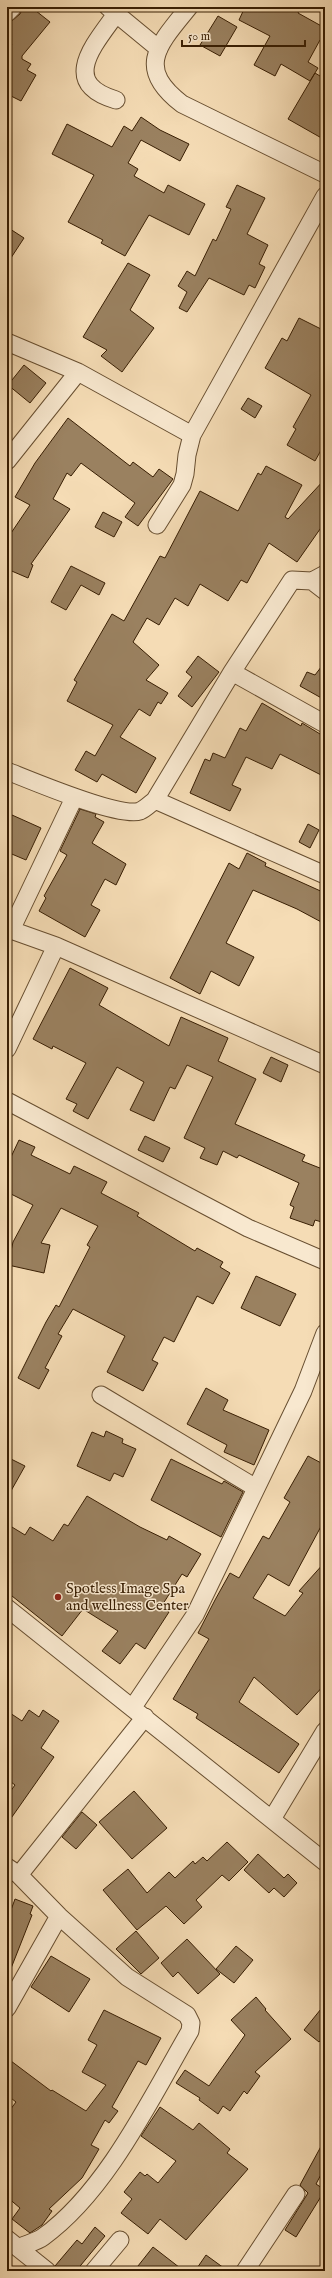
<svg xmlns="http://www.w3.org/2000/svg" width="332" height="2278" font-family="'IM FELL English',serif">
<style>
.building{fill:#9a8160;stroke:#381e03}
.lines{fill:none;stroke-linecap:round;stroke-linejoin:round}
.minor-casing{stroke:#674e30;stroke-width:19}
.minor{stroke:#f8e8cf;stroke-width:17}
.poi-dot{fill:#8f2418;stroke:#f8e8cf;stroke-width:1.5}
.labels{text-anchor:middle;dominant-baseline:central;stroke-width:3;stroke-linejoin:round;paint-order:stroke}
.poi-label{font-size:15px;fill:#381e03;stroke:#f8e8cf;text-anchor:start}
</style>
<rect width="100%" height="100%" fill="#f5dcb5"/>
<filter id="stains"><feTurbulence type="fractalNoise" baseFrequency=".005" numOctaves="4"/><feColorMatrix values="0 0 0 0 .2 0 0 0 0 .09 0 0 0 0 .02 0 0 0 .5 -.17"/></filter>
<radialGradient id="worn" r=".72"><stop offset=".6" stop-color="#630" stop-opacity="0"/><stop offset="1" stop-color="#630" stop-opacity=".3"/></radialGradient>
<!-- building -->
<path class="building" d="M23,7h8l19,15 -28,34v3l9,5 -4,6 9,5 -15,26 -14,-7v-47l2,1 3,-4 -5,-4v-15l13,-11z
M245,7h56l-3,6 27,15v15l-5,-3 -12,22 10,6 -8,13 -29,-17 -6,12 -21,-11 16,-29 -31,-16z
M218,16l19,11 -17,29 -20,-11z
M315,73l10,6v61l-37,-21z
M141,117l19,13 29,14 -9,17 -39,-21 -13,23 10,6 -4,7 30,17 4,-8 37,19 -16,31 -40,-20 -24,41 -24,-13 2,-3 -35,-18 26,-47 -42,-21 15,-30 45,23 12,-21 8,5z
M237,185l28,13 -18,36 21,11 -9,19 6,3 -10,21 -6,-3 -5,10 -35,-17 -22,34 -8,-4 8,-16 -9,-6 9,-15 8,5 18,-37 3,2 15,-32 -5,-2z
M7,227l17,11 -17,26z
M128,263l22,12 -20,35 24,18 -32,44 -21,-16 6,-6 -24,-13z
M299,318l26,13v112l-10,18 -28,-16 9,-16 -3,-2 18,-32 -46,-27 17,-30 5,3z
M24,365l22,18 -16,20 -22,-18z
M248,398l14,8 -7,12 -14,-9z
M68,418l62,48 3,-4 20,15 6,-8 14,10 -35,47 -13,-9 10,-14 -54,-40 -10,13 -4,-3 -14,26 17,10 -39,55 2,1 -5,13 -21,-9v-30l23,-34 -15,-8 20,-34z
M266,466l36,19 -17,32 3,2 37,-40v43l-28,40 -28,-19 -22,40 -6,-3 -13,21 -28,-17 -12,22 -13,-8 -16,27 -12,-7 -14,24 26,23 -13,15 22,13 -7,11 -3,-2 -8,14 -11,-7 -19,28 36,21 -20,35 -34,-19 -5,8 -22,-12 11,-19 9,5 18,-31 -46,-24 10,-19 -3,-2 38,-66 12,7 36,-65 5,2 35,-67 38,20 20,-38 3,2z
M103,512l19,10 -8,15 -19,-10z
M71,566l34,17 -6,12 -18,-10 -15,25 -15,-8z
M198,656l21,16 -27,35 -14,-11 14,-19 -6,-5z
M325,662v38l-25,-14 7,-14 8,3z
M262,703l39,23 1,-3 23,14v40l-45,-23 -8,15 -26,-12 -14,28 9,4 -11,22 -40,-18 15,-34 5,2 3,-8 12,5 15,-30 6,3z
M80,809l16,5 -1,3 9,5 -12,21 34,21 -10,21 -11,-6 -14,26 9,5 -15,27 -46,-26 7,-13 -2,-2 23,-41 -7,-4z
M12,815l29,13 -15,32 -19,-8v-25z
M308,824l11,6 -9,18 -11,-6z
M247,853l19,10 -1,3 60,27v31l-28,-15 -44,-19 -27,53 28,14 -15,29 -28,-15 -11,23 -30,-16 59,-115 10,6z
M70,968l38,20 -9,17 70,41 12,-29 47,21 -10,23 38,18 -21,45 70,31 -3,6 23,9v53l-10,-3 -2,6 -23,-8 4,-11 -4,-2 9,-22 -60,-28 -2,3 -14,-7 -6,14 -17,-7 5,-10 -21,-10 29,-61 -26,-12 -12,24 -5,-2 -16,34 -24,-11 14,-28 -27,-15 -29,52 -15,-8 4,-7 -11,-5 20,-36 -33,-17 -1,3 -19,-10z
M271,1057l17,8 -7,17 -18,-9z
M145,1136l25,12 -7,14 -25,-12z
M19,1140l16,7 -4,8 39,19 4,-8 33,16 -6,11 38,20 -2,3 58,35 2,-3 26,14 -3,5 10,6 -17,31 -16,-8 -23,46 -10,-5 -12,23 6,3 -15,28 -36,-19 18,-36 -52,-27 -15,25 4,2 -17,32 4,2 -10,19 -21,-11 28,-56 10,-17 3,2 31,-60 -3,-2 11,-19 -37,-18 -20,35 9,2 -6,28 -36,-8 5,-23 20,-37 -26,-13v-37l4,2z
M256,1276l40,18 -16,32 -39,-18z
M206,1388l22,12 -5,10 46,20 -15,35 -30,-13 3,-7 -40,-21z
M106,1431l17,8 -1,4 14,6 -13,28 -9,-4 -4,8 -33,-15 15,-34 12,5z
M308,1456l17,9v54l-36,67 -21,-12 -15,24 32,18 18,-23 -4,-2 26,-29v122l-28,31 -43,-38 -15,25 60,42 -20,29 -83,-55 2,-4 -25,-15 36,-60 -11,-6 17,-33 15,-27 9,5 24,-42 6,3 21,-37 -6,-4z
M7,1457l18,9 -18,32z
M171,1459l51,25 2,-3 19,11 -22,45 -70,-37z
M87,1496l53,31 27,13 2,-4 32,18 -14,23 -5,-3 -21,33 8,5 -24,37 -9,-6 -16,21 -18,-13 16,-20 -35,-22 -21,27 -55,-44v-68l18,11 5,-8 23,14 11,-17 4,2z
M29,1710l10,7 4,-7 16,11 -18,27 13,9 -47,67v-28l8,-11 -8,-6v-68l15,10z
M134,1791l33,37 -35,31 -33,-37z
M82,1812l15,13 -21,24 -14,-12z
M227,1842l21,20 -19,19 -7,-6 -26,25 6,7 -18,17 -18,-18 -29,24 -34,-40 25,-21 19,24 22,-21 6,6 18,-17 2,3 8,-7 4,4z
M258,1854l26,24 4,-4 9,9 -13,14 -10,-9 -5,5 -25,-23z
M15,1899l18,7 -3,8 2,1 -24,61 -1,-55z
M136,1931l23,27 -18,16 -25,-25z
M187,1939l33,35 -22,20 -20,-22 -5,5 -12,-14z
M236,1946l17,14 -19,23 -18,-14z
M51,1956l39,23 -21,33 -38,-25z
M256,1997l10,12 -1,1 26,29 -36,33 5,4 -13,18 -3,-3 -14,20 -7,-5 -5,8 -19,-14 1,-2 -24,-15 9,-13 24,16 36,-51 -14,-15z
M325,2004v31l-6,7 -15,-12z
M104,2010l57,28 -15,27 -8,-4 -26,46 6,4 -9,12 -4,-3 -14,25 8,4 -17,29 -33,31 3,2 -10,14 -12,8 -18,-14 8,-11 -13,-11v-83l9,-12 -9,-7v-37l44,33 1,-1 34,21 20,-26 -24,-13 15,-27 -9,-5z
M160,2107l33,23 6,-7 31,26 -3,4 21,16 -62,71 -26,-21 -12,15 -27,-21 11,-14 -8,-7 16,-20 5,4 2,-2 11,9 18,-22 -35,-25z
M325,2139v28l-9,17 9,6 -29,47 -11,-7 23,-37 -8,-8z
M95,2227l10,9 -29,35h-19l-2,-5 22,-26 5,4z
M153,2247l31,24h-50z
M206,2255l22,16h-33z"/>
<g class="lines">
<!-- minor casing -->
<g class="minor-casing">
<path id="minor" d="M108,7l51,42
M189,7c-31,38 -54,61 -7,97l143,70
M7,13l6,-6
M116,14c-22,31 -57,69 0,86
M7,342l71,30 114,63
M7,461l71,-89
M157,525l25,-40 3,-11 2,-19 5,-20 133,-239
M312,581l13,10
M232,672l93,52
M7,771c23,9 112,47 133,40 5,-2 11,-8 15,-11l170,75
M74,798l-63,132 45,16 269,119
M155,800l77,-128 60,-92 20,1 13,-7
M7,1049l49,-103
M7,1101l241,127 77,33
M101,1395l155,93
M7,1608l318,254
M133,1707l62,-92 108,-224 22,-58
M272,1819l53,-88
M7,1867l12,8 40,41 68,61 60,38 4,8 -1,8c-39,67 -83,160 -147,206 -7,5 -17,7 -25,11
M19,1875l126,-158
M7,2008l52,-92
M7,2239l40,32
M94,2271l26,-31
M245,2271l51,-77"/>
</g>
<!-- minor -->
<use href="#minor" class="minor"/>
</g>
<!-- markers -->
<circle class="poi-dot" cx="58" cy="1597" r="4"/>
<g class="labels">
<!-- poi labels -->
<g class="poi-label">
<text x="66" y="1588">Spotless Image Spa<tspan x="66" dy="17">and wellness Center</tspan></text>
</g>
</g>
<!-- margin -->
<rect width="332" height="2278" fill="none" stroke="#f5dcb5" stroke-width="24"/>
<rect x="8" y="8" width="316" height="2262" fill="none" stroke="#381e03" stroke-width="2"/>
<rect x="12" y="12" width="308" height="2254" fill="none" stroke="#381e03"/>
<!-- scale -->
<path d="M182 40v6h123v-6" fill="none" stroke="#381e03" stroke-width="2"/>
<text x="188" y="40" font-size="12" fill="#381e03" stroke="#f8e8cf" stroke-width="3" paint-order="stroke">50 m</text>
<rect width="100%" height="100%" filter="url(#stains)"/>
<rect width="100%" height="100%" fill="url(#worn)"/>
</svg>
